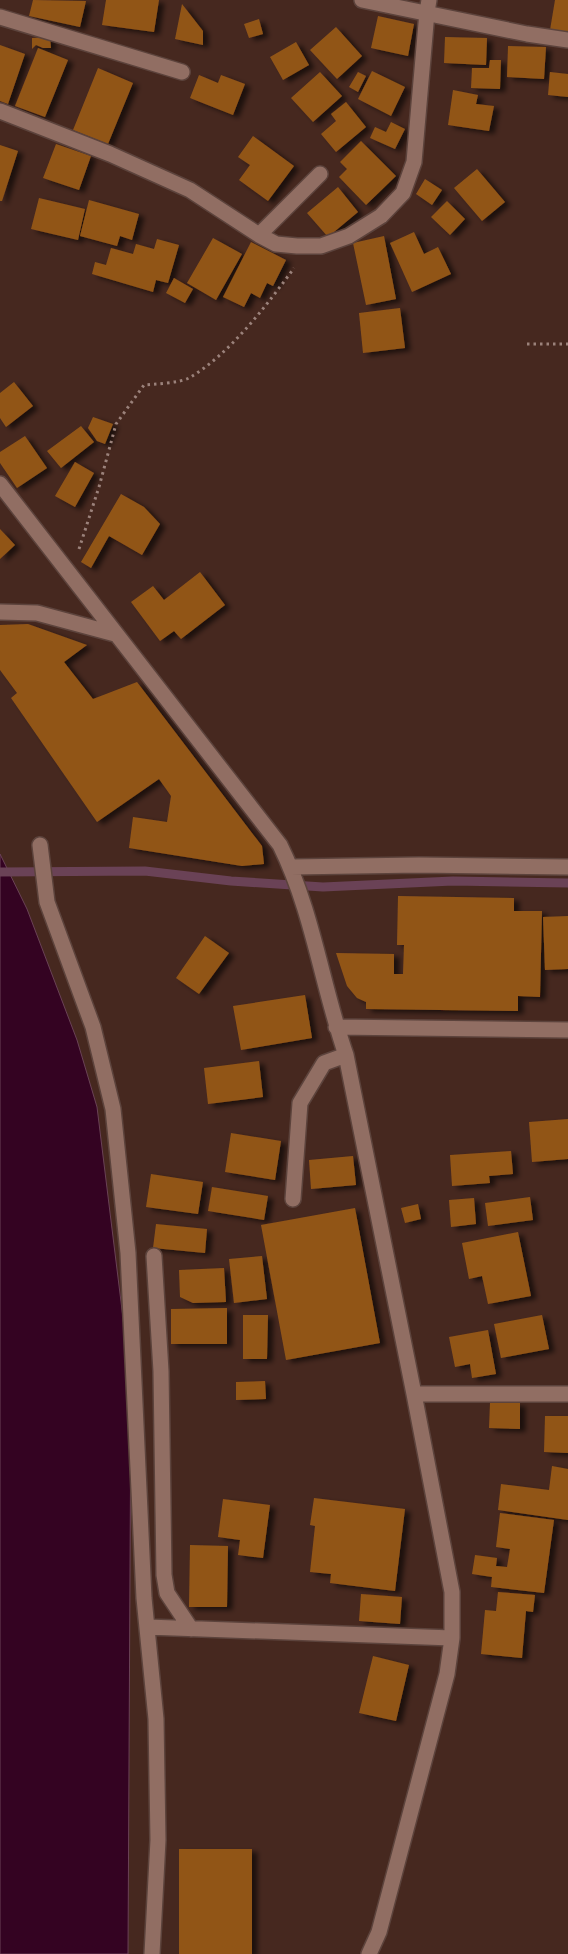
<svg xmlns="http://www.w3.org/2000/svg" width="568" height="1954" font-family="Roboto,sans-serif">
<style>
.water{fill:#340322;stroke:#6a4256}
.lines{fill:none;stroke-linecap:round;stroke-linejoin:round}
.stream{stroke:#6a4256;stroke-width:9}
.building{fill:#915518;filter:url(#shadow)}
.minor-casing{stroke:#5c433c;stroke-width:18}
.path{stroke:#9b827b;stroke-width:3;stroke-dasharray:2.5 4;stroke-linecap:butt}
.minor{stroke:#916e63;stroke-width:15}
</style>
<defs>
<filter id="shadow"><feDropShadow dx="5.5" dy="3" stdDeviation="2.5" flood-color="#0009"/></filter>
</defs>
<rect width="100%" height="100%" fill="#46281f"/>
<!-- water -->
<path class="water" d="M0,854l27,55 50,131 20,67 34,276 -3,571h-128z"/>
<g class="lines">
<!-- stream -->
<path class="stream" d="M0,872l145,-1 86,10 92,6 130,-6 115,2"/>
</g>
<!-- building -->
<path class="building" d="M33,0l53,1 -6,26 -51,-11z
M106,0h53l-5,32 -52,-7z
M555,0h13v33l-18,-3z
M182,4l21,27v14l-28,-6z
M378,16l36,8 -6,32 -37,-8z
M259,19l4,15 -14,4 -5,-14z
M336,27l26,29 -25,23 -27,-29z
M50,37l1,11h-8l-7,-3 -4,4v-11z
M445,37l42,1 -1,27 -42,-2z
M296,42l13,23 -26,15 -13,-23z
M0,45l25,9 -17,50 -8,-3z
M508,46l38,1 -2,32 -37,-2z
M38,48l30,12 -23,57 -30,-11z
M490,60h11l-1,29 -29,-1 1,-20h17z
M98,68l35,15 -25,61 -35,-14z
M372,71l33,16 -14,29 -33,-17z
M320,72l22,24 -29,26 -22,-24z
M358,72l8,4 -8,16 -9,-5z
M550,72l18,2v23l-20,-2z
M199,75l19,8 3,-8 24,9 -12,31 -43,-17z
M453,90l25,5 -2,9 18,2 -5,25 -41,-6z
M346,102l20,25 -30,25 -15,-18 15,-13 -5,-7z
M391,122l14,7 -10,20 -25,-11 5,-11 11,5z
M253,136l41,30 -26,35 -29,-21 11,-15 -12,-8z
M361,141l35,35 -30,29 -27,-28 8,-8 -7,-7z
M56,144l35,12 -12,34 -36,-12z
M0,145l18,6 -16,50h-2z
M477,169l28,33 -23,19 -28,-33z
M425,179l17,11 -10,15 -16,-11z
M338,187l20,25 -30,25 -21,-24z
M39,198l46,11 -7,31 -47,-11z
M89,200l50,14 -7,26 -12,-4 -3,10 -37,-10z
M447,201l18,18 -15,16 -19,-18z
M414,232l10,22 14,-7 13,27 -39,18 -22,-49z
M384,236l12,63 -30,6 -13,-62z
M213,238l29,16 -26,46 -29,-17z
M157,239l22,6 -11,38 -12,-3 -3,12 -61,-18 3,-12 11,3 5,-17 22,6 3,-10 18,5z
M251,242l35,18 -13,26 -6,-3 -7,15 -9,-5 -7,14 -21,-10z
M174,278l19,11 -8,14 -19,-10z
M400,308l5,40 -42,5 -4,-40z
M14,382l19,24 -27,21 -6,-9v-25z
M93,417l20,7 -8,20 -8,-3 -9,-13z
M81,426l13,16 -33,26 -14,-17z
M25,436l22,32 -30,20 -17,-25v-11z
M75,462l19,11 -19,34 -20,-11z
M121,494l23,13 16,17 -18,31 -33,-19 -18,32 -10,-6z
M0,529l15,16 -15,14z
M200,572l25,33 -44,34 -7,-8 -14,10 -29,-39 22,-16 11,14z
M28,624l59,21 -23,17 29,37 44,-17 125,164 2,18 -22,2 -113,-18 4,-31 34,5 4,-26 -12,-17 -62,43 -86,-124 6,-5 -17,-23v-45z
M398,896l116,2v13h28l-2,86 -22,-1v15l-152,-2v-7l-9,-4 -10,-12 -11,-33 58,1v20h9l1,-29h-7z
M568,916v53l-23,1 -2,-53z
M205,936l24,17 -30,41 -23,-16z
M305,995l7,43 -71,12 -8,-44z
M259,1061l4,36 -55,7 -4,-36z
M568,1119v40l-36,3 -3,-40z
M231,1133l50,8 -6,39 -50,-8z
M511,1151l2,23 -24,2 1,7 -38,3 -2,-31z
M353,1156l3,29 -45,4 -2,-29z
M151,1174l52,8 -5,32 -52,-7z
M212,1187l56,9 -4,24 -56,-9z
M530,1197l3,23 -45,6 -3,-23z
M474,1198l2,26 -25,3 -2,-27z
M418,1204l3,15 -16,4 -4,-15z
M355,1208l25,135 -94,17 -25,-135z
M156,1224l51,5 -2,24 -52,-5z
M518,1232l13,64 -43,8 -6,-28 -13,3 -7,-36z
M262,1256l5,43 -33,4 -5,-44z
M224,1268l2,34 -33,1 -13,-6 -1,-27z
M227,1308v36h-56v-35z
M243,1315h25l-1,44h-24z
M542,1315l7,34 -48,9 -7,-34z
M488,1330l8,44 -24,4 -2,-14 -15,3 -6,-30z
M265,1381l1,18 -30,1v-18z
M490,1403h30v26l-31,-1z
M545,1416h23v37l-24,-1z
M552,1466l16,3v51l-70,-10 3,-26 48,6z
M314,1498l91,11 -10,82 -65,-8 1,-9 -21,-2 5,-46 -5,-1z
M223,1499l47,6 -7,53 -25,-3 2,-15 -22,-3z
M500,1513l54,7 -10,73 -53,-6 1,-10 -20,-3 3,-19 22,3 -1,8 11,1 3,-18 -14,-2z
M190,1545l38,1 -1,61h-38z
M498,1592l37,3 -2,17 -7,-1 -4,47 -41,-4 4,-44 11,1z
M361,1594l41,3 -2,27 -41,-3z
M373,1656l36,9 -13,56 -37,-8z
M179,1849h73v105h-73z"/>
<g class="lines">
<!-- minor casing -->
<g class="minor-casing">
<path id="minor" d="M362,0l165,34 41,6
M0,17l182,55
M0,111l110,43 80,36 69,45 17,9 21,2h24l28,-10 32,-20 22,-23 11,-31 13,-150 2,-12
M259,235l61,-61
M0,484l280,361c33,67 42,141 66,210l68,339 38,198v46l-5,36 -68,258 -10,22
M0,612l37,1 78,21
M40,845l7,57 46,125 20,82 15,144 16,345 12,121 2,121 -6,114
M291,867l128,-2 149,2
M336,1027l232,3
M293,1199l7,-96 24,-40 22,-8
M154,1256l7,115 3,204 3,18 24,36
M414,1394h154
M147,1627l305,11"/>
</g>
<!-- path -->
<path class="path" d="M527,344h41
M79,549l20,-62 17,-63 28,-39c11,-1 35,-2 45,-7 40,-23 78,-73 105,-110"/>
<!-- minor -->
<use href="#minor" class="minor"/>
</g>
</svg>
